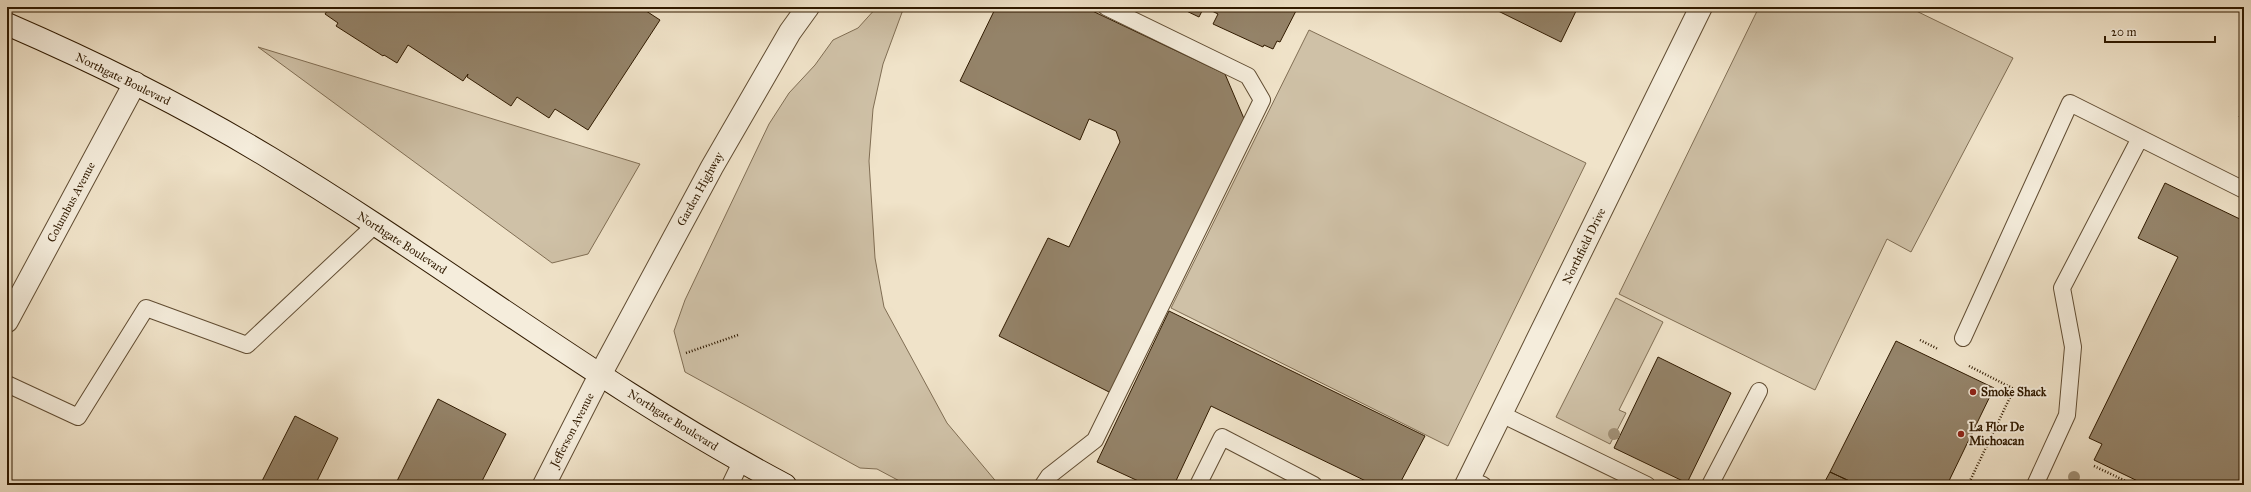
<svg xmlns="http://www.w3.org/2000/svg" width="2251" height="492" font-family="'IM FELL Great Primer',serif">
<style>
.green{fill:#cfc1a7;stroke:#806e54}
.building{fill:#948369;stroke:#301a00}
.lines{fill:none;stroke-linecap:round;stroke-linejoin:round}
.service-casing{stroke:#604c32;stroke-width:18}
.minor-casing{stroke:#604c32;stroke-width:24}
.tertiary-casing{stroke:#604c32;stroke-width:24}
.secondary-casing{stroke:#301a00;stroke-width:24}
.path{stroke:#301a00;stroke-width:2.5;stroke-dasharray:1 2;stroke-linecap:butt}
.service{stroke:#f5eddc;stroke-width:16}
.minor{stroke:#f5eddc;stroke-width:22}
.tertiary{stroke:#f5eddc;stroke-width:22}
.secondary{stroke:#f5eddc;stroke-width:22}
.tree{fill:#a19076}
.poi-dot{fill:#8f2418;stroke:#f5eddc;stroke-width:1.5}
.labels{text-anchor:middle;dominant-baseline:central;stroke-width:4;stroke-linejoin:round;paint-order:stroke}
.street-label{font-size:12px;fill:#301a00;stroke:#f5eddc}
.poi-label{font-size:12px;font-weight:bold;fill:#301a00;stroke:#f5eddc;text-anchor:start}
</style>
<rect width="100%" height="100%" fill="#f0e3c9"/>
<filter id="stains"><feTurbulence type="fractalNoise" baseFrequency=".005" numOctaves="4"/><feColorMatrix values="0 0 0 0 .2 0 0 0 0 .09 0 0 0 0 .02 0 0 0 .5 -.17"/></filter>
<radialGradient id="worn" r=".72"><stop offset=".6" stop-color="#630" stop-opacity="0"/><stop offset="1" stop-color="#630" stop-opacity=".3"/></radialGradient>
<!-- green -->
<path class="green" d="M877,7h27l-21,57 -10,45 -4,52 6,97 9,49 63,116 52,62h-92l-30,-16 -17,-1 -175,-96 -11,-41 11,-31 84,-176 20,-31 26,-28 18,-25 25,-12z
M1759,7h149l105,51 -102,194 -24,-13 -72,151 -196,-96z
M1309,30l277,133 -138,283 -277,-138z
M258,47l382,117 -52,90 -36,9z
M1616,298l47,24 -44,88 7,3 -16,31 -54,-27z"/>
<!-- building -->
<path class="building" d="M327,7h313l20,13 -72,110 -33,-21 -6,9 -32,-21 -6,9 -44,-29 1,-3 -5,7 -55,-36 -11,18 -13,-8 -1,1 -47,-30 2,-3 -13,-9 4,-6z
M996,7h88l141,67 20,47 -134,272 -112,-57 49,-98 21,9 51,-105 -4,-11 -27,-12 -9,21 -120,-59z
M1178,7h120l-18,35 -3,-1 -4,8 -9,-4 -1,2 -50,-23 5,-10 -14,-7 -5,10z
M1490,7h88l-17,35z
M2244,107v13l-5,-3z
M2165,183l79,38v264h-98l-52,-25 8,-16 -13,-6 89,-181 -40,-19z
M1169,311l256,125 -26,49h-25l-163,-79 -37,79h-27l-50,-23z
M1896,341l98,47 -47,97h-89l-28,-13z
M1658,357l73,36 -44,90 -73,-35z
M438,399l68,35 -26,51h-85z
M295,416l43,22 -23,47h-55z
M1830,472l28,13h-35z"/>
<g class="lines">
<!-- service casing -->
<g class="service-casing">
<path id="service" d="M1963,338l107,-235 174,87
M7,384l71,33 68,-109 101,37 128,-120
M1501,414l146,71
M1469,479l14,6
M730,485l11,-23
M1043,485l6,-9 46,-36 167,-340 -14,-24 -142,-69
M1198,485l24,-48 92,48
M1710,485l49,-94
M2035,485l32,-70 6,-68 -11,-59 78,-150"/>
</g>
<!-- minor casing -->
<g class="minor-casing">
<path id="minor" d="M7,321l128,-238
M544,485l56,-110
M1466,485l235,-478"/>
</g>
<!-- tertiary casing -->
<g class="tertiary-casing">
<path id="tertiary" d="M600,375l112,-208 78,-135 18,-25"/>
</g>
<!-- secondary casing -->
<g class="secondary-casing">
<path id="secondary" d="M7,24c90,39 179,83 263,134 174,105 335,232 515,327"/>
</g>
<!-- path -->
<path class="path" d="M1920,340l18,9
M686,353l52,-18
M2094,466l40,19
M1968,485l46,-96 -45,-23"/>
<!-- service -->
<use href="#service" class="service"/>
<!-- minor -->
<use href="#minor" class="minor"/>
<!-- tertiary -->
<use href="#tertiary" class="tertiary"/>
<!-- secondary -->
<use href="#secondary" class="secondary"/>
</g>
<!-- trees -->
<g class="tree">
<circle cx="1614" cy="434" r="6"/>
<circle cx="2074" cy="477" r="6"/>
</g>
<!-- markers -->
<g class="poi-dot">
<circle cx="1973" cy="392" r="4"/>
<circle cx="1961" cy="434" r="4"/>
</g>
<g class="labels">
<!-- street labels -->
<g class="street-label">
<text transform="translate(123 79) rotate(26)">Northgate Boulevard</text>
<text transform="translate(700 189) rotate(-61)">Garden Highway</text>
<text transform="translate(71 202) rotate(-62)">Columbus Avenue</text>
<text transform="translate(402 243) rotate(33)">Northgate Boulevard</text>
<text transform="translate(1584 246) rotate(-64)">Northfield Drive</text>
<text transform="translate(673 420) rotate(32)">Northgate Boulevard</text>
<text transform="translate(572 430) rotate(-63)">Jefferson Avenue</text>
</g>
<!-- poi labels -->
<g class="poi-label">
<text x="1981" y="392">Smoke Shack</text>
<text x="1969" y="427">La Flor De<tspan x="1969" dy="14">Michoacan</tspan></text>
</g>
</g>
<!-- margin -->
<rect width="2251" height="492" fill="none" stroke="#f0e3c9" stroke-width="24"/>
<rect x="8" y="8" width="2235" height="476" fill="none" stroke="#301a00" stroke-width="2"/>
<rect x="12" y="12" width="2227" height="468" fill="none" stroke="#301a00"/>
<!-- scale -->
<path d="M2105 36v6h110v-6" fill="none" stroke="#301a00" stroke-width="2"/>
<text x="2111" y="36" font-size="12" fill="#301a00" stroke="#f5eddc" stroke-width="3" paint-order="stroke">20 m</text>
<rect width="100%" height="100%" filter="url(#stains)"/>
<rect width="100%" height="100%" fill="url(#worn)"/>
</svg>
